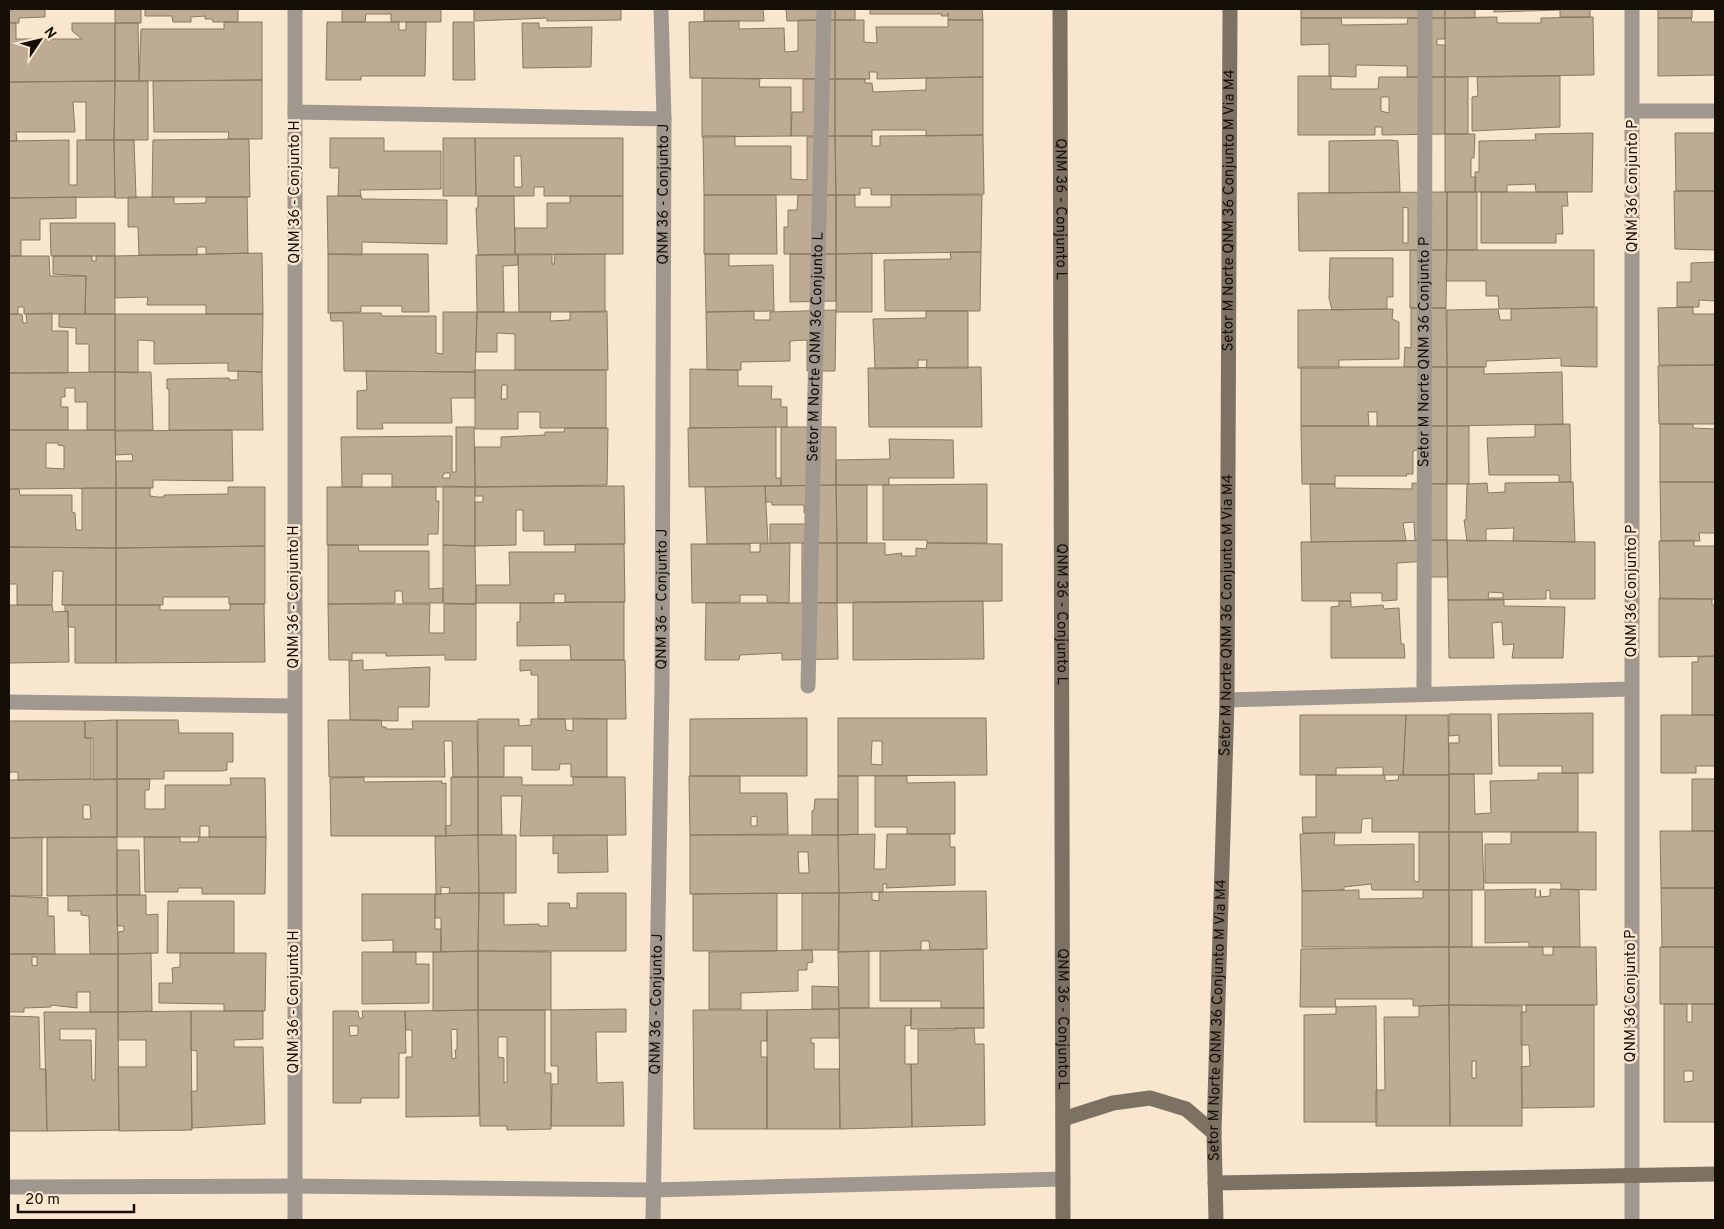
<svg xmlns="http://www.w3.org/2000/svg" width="1724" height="1229" font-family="Overpass,sans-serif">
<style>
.building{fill:#bdab94;stroke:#897863;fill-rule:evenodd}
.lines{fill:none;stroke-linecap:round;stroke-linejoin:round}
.street{stroke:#a0988e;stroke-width:15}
.secondary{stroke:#7d7163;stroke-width:15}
.labels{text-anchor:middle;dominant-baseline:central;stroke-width:5;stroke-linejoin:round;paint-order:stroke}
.street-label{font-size:15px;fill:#160f07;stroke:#f9e6ce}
</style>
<rect width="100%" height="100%" fill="#f9e6ce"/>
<!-- building -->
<path class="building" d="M9,9h36v8l-26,1v5h-10z
M115,9h26v14h-26z
M145,9h93v13h-25l-1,-3h-7v-3l-14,1v5h-18l-1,-6h-27z
M342,9h99v13h-50v-8h-25l-1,8h-23z
M474,9h147v11l-74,1v-3l-73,3z
M704,9h59l1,12h-60z
M786,9h49v11l-48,1z
M835,9h20v11h-20z
M870,9h112l1,11h-35v-7l-1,3h-6l1,-2h-72z
M1301,9h144v9h-144z
M1445,9h30v9h-30z
M1494,9h96v8h-30v-7l-66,2z
M1658,9h34v9h-34z
M1497,17v6h44v-5l52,-1 1,58 -149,2v-59z
M1301,18h40l1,7 65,-1 1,-6h37v21h-8v6h8v32h-38v-11l-51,-1v12l-27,-1v-32l-28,1z
M1658,18h33l1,4h23v53l-57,1z
M798,20h37v59l-145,-1 -1,-56 50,-1v8l45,-1 1,24 13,-1z
M835,20h29v22l13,1 -1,-16h72v-7h35v57l-106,2v-7h-8l1,7h-35z
M224,22h38v58l-123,1 2,-52h83z
M327,22h72v8h7v-8h20l-1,54h-64v4h-35z
M453,22h21l1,58h-22z
M9,23h7v16h66l-10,-8v-8h43v58l-106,1z
M115,23h23l1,58h-24z
M522,23h17v5l53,-1 -1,40 -68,1z
M1298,76h33v13h47l1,-12h66v57l-63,1v-8h-7v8h-77zM1381,97h8v16l-8,-2z
M1560,76v51l-88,4v-34l6,-1 -1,-19z
M983,77v58l-57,1v-6h-54v6h-37v-57h30v4h7l1,9 53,-2v-12z
M1445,77h23v57h-23z
M702,78l58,1 -1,8h32v49l-89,1z
M803,79h32v57h-44l1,-24h11z
M262,80v59h-34l1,-7h-75l-1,-51z
M115,81h33v59h-34z
M115,81l-1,59h-28v-38h-13l2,30h-59l1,9h-8v-59z
M1593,133l-1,59h-56l-1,-8 -28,1v7h-32v-20h4v-31l57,-1 -1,-6z
M1675,133h40v58h-39z
M1445,134h30l-1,24h-3v19h5l-1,15h-30z
M983,135l1,59 -113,1v-7h-11v7h-24l-1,-59h37v10h8v-10z
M703,136h32v10h56v33l16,1v-43l28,-1 1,59h-132z
M330,138h54v13h57v38l-81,1 1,6h-23l1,-28h-9z
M443,138h32l1,58h-33z
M475,138h148v58h-79v-9h-10v9h-58zM514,156h7l1,31h-8z
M249,139l1,58h-98l1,-57z
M69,140v45h8v-45h37l1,57 -106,1v-57z
M114,140h20l2,58h-21z
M1390,140l8,1 2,51 -71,1v-52z
M1674,191h41v59l-40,-1z
M1447,192v58l-148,1 -1,-58zM1403,207l5,1v35h-5z
M1447,192h30v58h-30z
M1481,192h86l1,14h-6l1,28h-7v9h-75z
M704,195h72l1,59h-73z
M798,195h38v59h-52v-27h4v-17h9z
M836,195h19v12h36v-12h91l-1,57 -145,2z
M327,196h34l1,3 85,1v44l-85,-2v13l-34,-1z
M478,196h36l1,59h-37l-2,-47h2z
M570,196h53v58l-108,1v-27h32v-25h23z
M76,197v21l-36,1v21h-19v16h-12v-58z
M128,197h46v7l32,-1v-6h41l1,56 -42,1v-7h-9v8h-58l-1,-28h-10z
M50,223h65v33h-64z
M1410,250h37l-1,58h-36z
M1447,250h147v57l-95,2 -1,-13h-12v-15h-40z
M950,252h31l-1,59h-95l-1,-51 67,-1z
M262,253l1,61h-57v-9h-59l1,-8 -33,1v-42z
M872,253v59h-36v-58z
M328,254h100l1,58h-27v-6h-41v6l-33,1z
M518,254v11l-15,1 1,46h-27l-1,-57z
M518,254h34v10h2l1,-10h50v58h-86z
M705,254h24v12l44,-1 1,46 -68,1z
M790,254h46v47l-46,1z
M9,256h40l1,20h36l-1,38h-61v-7h-6v7h-9z
M53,256h39v5h4v-5h19v58h-30l1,-38 -33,-2z
M1330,258h63v39h-6v12l-55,1 -3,-12z
M1715,262v39l-16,-1v7h-22v-25h14v-19z
M1597,307v60l-36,-1v-8l-75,3v6h-39v-57l51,-1 2,11h11v-11z
M1693,307v7h22v51h-56l-1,-57z
M1411,308h35l1,59h-43l1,-20 6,1z
M1393,309l-1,10 7,3v37l-60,1v8h-41v-58z
M836,310l-1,61h-28v-31l-17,1v20l-49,1v8h-34l-1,-58 48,-1v9h16v-8z
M607,311l1,59h-93v-36l-18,-1v19h-21l1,-40h74l-1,9 20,-1v-8z
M926,311h42v57h-42l1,-8h-9v8l-43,1 -2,-50 53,-1z
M443,312h34l-2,60 -131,-1 -1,-50h-12l-1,-8h51l1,3h54v37l7,1z
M52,313v18h16v42h-59v-59h13l1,9h4l-1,-9z
M59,314h56v58h-26v-28h-13v-16l-17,-1z
M115,314h148l-1,58 -34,-1v-8l-74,1v-23l-16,-1v33l-23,-1z
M1715,365v59h-56l-1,-58z
M981,367l1,60h-113l-1,-59z
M1301,367h146v59h-70v-14h-9l1,14h-68z
M1447,367h37v7l78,-2 1,52 -116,2z
M690,369l48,1v16h34l-1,13h10v8h6v20l-97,1z
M475,370h131v58h-66v-16h-22v17h-43zM502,385h5v14h-6z
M238,371l24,1 1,58h-94v-41h-2v-10l62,-1v2h9z
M366,371l109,1v26h-24l1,25h-70l1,6h-26v-38l10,-1z
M115,372h36l2,58h-38z
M115,372v58h-28v-28h-12v-14h-10v9h-4v10h7v23h-59v-57z
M1570,424l1,58h-12v-7h-70l-2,-37 48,-1v-12z
M1660,424h33v4l22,1v53h-55z
M1301,426h146v58h-24l-1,-35 -9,2v23h-7l1,2h-72v8h-33z
M1447,426h22v58h-22z
M456,427h18l1,60h-83v-13h-30v13h-20l-1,-50 111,-1v36h4zM444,473h6v5h-8z
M776,427v51h5v8l-92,1 -1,-59z
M781,427h55v58l-55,1z
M565,428h43l-1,57 -132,2v-40h26v-10l44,-2v-3h19z
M9,430h106l1,58 -107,1zM46,443h12v2l6,1v23l-18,-1z
M232,430l1,51 -80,-1v8h-37v-27h17l-1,-7 -16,1 -1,-24z
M889,439l64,1 1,38h-65v7h-53v-25l54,-1z
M1573,482l2,60 -62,-1 1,-13 -28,1v12h-19l-3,-21h2l1,-36 20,-1 1,10 17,-1v-9z
M1660,482h55v51h-16l1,8h-39z
M1412,483l35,1v56l-32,1 -1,-19 -11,1 3,18 -95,1 -1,-58h25v4l77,1z
M987,484v59h-60v-3h-44v-55z
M836,485h31v58h-30z
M836,485l1,58h-67v-19h37v-11h-3v-8h-32v-3h-6l-1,-16z
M443,486l32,1v59l-32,-1z
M624,486l1,58 -81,1v-14h-21v-21h-7v35l-41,1v-44h8v-6h-8v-9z
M765,486l3,57 -61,1 -2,-57z
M228,487h37v59l-149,2v-60h34v8l7,1h7v-2l64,-1z
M327,487h109v14h3l-1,33h-10v11h-101z
M82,488h34v60l-107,-1v-58h10l1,6h52v17l3,1 1,17h6z
M1447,540l148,2v57h-45v-9l-4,1v8l-98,1zM1489,592l14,1v5h-15z
M1447,540l1,37h-20l-1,-16 -30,2v37l-15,1v-8h-32l1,8h-49l-1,-59z
M1694,540v6h21v53h-55l-1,-58z
M790,543l-1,60 -22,-1v-7h-27v7l-48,1 -1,-59h59v8h10v-8z
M802,543h35v60l-35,-1z
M837,543h48v12l17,-2 -1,3h15v-8l10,1 1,-6 75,1v57l-165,2z
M575,544h49l1,58h-60v-8h-11v9h-78v-18h34l-1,-33h66z
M328,545h30l1,6h70v38l14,-1v15h-40l-1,-12h-7v12l-67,1z
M443,545l32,1 1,58 -33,-1z
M265,546v58h-36v-7h-66v8h-47v-57z
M9,547l107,1v57h-54l1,-34h-10l-1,34h-35v-21h-8z
M1659,598l53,1v6h3v51l-56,1z
M1448,600h56v6l61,1 -2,51h-51l2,-14 -11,1 -1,-23 -10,1 2,35h-45z
M983,601l1,58 -131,1v-58z
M1339,601h12v6l32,-2 1,4 15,-1 2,36h3l1,14h-74v-51l8,-1z
M624,602v58h-53l-1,-15 -53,1v-24h3v-19z
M706,603h131l1,56 -56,1v-7l-42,2 -1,5h-34z
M230,604h34l1,58 -149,1v-58h44v5h70z
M328,604h102l-1,29h15v-29h32v56h-31v-5l-59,1v-3h-34v7h-23z
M9,605h43l1,7 15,-1 1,51 -60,1z
M65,605h51v58h-41v-36h-7v-16l-3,1z
M1715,656v59h-23v-53h6v-5z
M363,660v10l67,-3 -1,40h-31v14l-48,-1 -1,-59z
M520,660h105l1,59h-88v-44h-7v-5l-11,1z
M1593,713v60h-31v-7h-63l-1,-52z
M1449,714h42l1,60h-43v-31h10v-8l-10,1z
M1300,715h106l-3,60h-20v-8l-47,1v7h-36z
M1406,715h42l1,60h-46z
M1661,715h54v51h-19v7h-35z
M573,718l34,1v58h-36v-13h-11l-1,6h-27v-24h-28v31h-26v-58h41v7l12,-1v-6h34l1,11 7,1z
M807,718v58h-117v-57z
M838,718h148l1,57 -149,1zM872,741h10v24l-11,-1z
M117,720h61l1,13h54v29h-6v8l-5,1h-58v8h-47z
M117,720v59l-24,1v-42h-8v-17z
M328,720h53l1,7h4v2h27l-1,-8h65l1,56h-25l-1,-36h-8l1,36h-116z
M9,721h76v17h6v41l-73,1v-8h-8l-1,8z
M1538,773h40v59h-129v-58h25l1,40 16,-1 -1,-32 48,-1z
M1316,775h69v6l13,-1 1,-5h50v57h-77v-14l-10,1 -1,14h-58l-1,-16h14z
M689,776h51v17h47l1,41 -98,1zM757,816v10h-6v-9z
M838,776h20v58l-20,1z
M875,776h32v7l48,-1v52h-48v-7h-32z
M364,777v5l78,-1v3l4,-1v53h-115l-1,-58z
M451,777h27v58l-32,1 -1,-10 6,-1z
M478,777h44v8h51v-8h52l1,58 -106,1 2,-40h-21l1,39h-24z
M230,778h35l1,59h-57v-11h-9v11h-83v-58h33l-1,11h-4v19h20v-24h66z
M117,779v58l-108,1v-58zM83,805h7l1,14h-8z
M1692,779h23v52h-23z
M815,799h23v36h-26v-24l2,-1z
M1660,831h55v57h-54z
M1335,832l-1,13 80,-1v37l5,1v-50h30v58h-77l-1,-6 -27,3v3l-42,1 -2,-57z
M1449,832h33l2,58h-35z
M1511,832h85v58l-35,-1v-6h-76v-39h26z
M875,834l-1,35h12l1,-35h63v13h5v38l-69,3 1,-4h-4v8l-44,1 -1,-58z
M478,835h38v58h-37z
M478,835l1,58h-30l1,-5 -9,-1v7h-5l-1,-58z
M553,835h54l1,37 -50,1v-20l-5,1z
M690,835h148l1,58 -149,1zM798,852h10l1,21h-10z
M42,837v59h-33v-58z
M47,837h70v58l-70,1z
M144,837h36v5h18l1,-5h67l-1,57h-63v-6h-24v4h-33z
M117,850h22l1,45h-23z
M1661,888h54v59h-53z
M1536,889l-1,8h5v-7l1,7 9,-1v-7l29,1 1,57h-51v-5l-44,1v-53z
M1359,890v9l64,-1v-8h26v57h-147v-56z
M1449,890h23v57h-23z
M986,891l1,58 -57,1 -1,-9h-8v9l-83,2 1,-59 33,-1v8l7,1v-9z
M479,893l-1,58 -37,1v-34h-6v-24z
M479,893h25v32l35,-1v2h9v-23h21l1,5h7v-15h49v58h-148z
M777,893v58h-84v-57z
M802,893h37v57h-37z
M362,894h73v35h6v23h-48v-12l-31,1z
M117,895h29v20l12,-1v39l-40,1v-22l6,-1v-5h-7z
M117,895l1,59h-28l-1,-38 -8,-1v-4h-13v-15z
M9,896l39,2v18h6l1,38h-46z
M168,901h66v52h-67z
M1449,947h94v8h10v-8h43l1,58h-148z
M1449,947v58l-36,1v-7h-78l1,8h-36l1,-58z
M1660,947h55v57h-55z
M983,949l1,59h-43v-7h-61v-50z
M812,950l1,12 -6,1v7h-9v21l-57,2v16h-32v-57z
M478,951v59l-45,1v-59z
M478,951l73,1v58h-73z
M869,951v57h-30l-1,-56z
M362,952h54v12h13v39l-67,1z
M151,953l1,58 -34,1v-58z
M180,953h86l-1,58h-41v-7l-65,-1v-20h14l-1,-15 8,-1z
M9,954h109v58h-28v-20h-13v16l-26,-3v2l-27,1v4h-15zM32,957h5v9l-5,-1z
M812,986l26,1 1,22h-27z
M1664,1004h23v18h5v-18h23v118h-51zM1684,1071h9v10l-9,1z
M1449,1005l73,1v120h-72zM1472,1061h4v17h-4z
M1449,1005l1,121h-74v-36h9l-1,-73h35v-11z
M1526,1005h68v102l-72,1 -1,-41 9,-1 -1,-21h-8v-33h5z
M1376,1006l1,116h-73v-107l32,-1v-7z
M839,1008h72v17l-6,1v38h6l1,63 -72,2z
M911,1008h73v20l-73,1z
M626,1009v23h-30l1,51 26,-1 1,44h-73l1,-42h6v-18h-7v-56z
M839,1009v29h-28v5h3v26h25l1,60h-73v-119z
M478,1010h67v63h6v56l-44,1v-4h-27zM498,1037h9v45l-3,1v-25l-6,-1z
M478,1010l1,106 -73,1v-60h6v-27h-6l-1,-19zM457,1029v21h-2l1,8 -4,1 -1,-29z
M693,1010h74v31h-6v16h6v72h-73z
M191,1011l1,119 -73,1 -1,-64h28v-27h-28v-28z
M191,1011h72v28l-29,1v7h29l2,77 -73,4 -1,-37h6v-40l-6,-1z
M333,1011h25l1,7h4l-1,-7h43l1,42h-7v45h-38v5h-28zM349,1026h9v9l-8,1z
M44,1012h74l1,118 -72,1zM60,1029h36l-1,51h-3l-1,-40h-31z
M9,1016l30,1 1,52h6l1,62h-38z
M955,1028h19l1,16h9l1,81 -73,2 -1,-63h7v-34h37z"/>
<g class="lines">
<!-- street -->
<g class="street">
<path d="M1633,111h82"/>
<path d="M295,112l369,7"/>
<path id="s1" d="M808,686l16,-677"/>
<path id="s2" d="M1424,694l1,-685"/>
<path d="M1227,700l404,-11"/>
<path d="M9,702l285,4"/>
<path d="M9,1187l285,-1 359,4 410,-11"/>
<path d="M295,1220v-1211"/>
<path id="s3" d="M653,1220l9,-534 2,-567 -3,-110"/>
<path d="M1632,1220v-1211"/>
</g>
<!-- secondary -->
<g class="secondary">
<path id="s4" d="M1060,9l3,1211"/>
<path d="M1063,1119l50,-16 37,-5 36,11 28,24"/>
<path d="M1215,1183l500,-9"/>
<path id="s5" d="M1216,1220l-2,-87 13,-433 3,-691"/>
</g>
</g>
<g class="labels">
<!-- street labels -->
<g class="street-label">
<text transform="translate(1633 186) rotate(-90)">QNM 36 Conjunto P</text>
<text transform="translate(295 192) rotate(-90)">QNM 36 - Conjunto H</text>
<text stroke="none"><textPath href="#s3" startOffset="1026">QNM 36 - Conjunto J</textPath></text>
<text stroke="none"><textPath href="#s4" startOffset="200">QNM 36 - Conjunto L</textPath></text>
<text stroke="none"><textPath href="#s5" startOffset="1010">Setor M Norte QNM 36 Conjunto M Via M4</textPath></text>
<text stroke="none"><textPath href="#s1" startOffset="339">Setor M Norte QNM 36 Conjunto L</textPath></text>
<text stroke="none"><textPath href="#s2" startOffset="342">Setor M Norte QNM 36 Conjunto P</textPath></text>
<text transform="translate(1632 591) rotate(-90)">QNM 36 Conjunto P</text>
<text transform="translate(294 597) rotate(-90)">QNM 36 - Conjunto H</text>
<text stroke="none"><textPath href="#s3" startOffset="621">QNM 36 - Conjunto J</textPath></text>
<text stroke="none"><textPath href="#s4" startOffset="605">QNM 36 - Conjunto L</textPath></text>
<text stroke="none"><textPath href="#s5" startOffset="605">Setor M Norte QNM 36 Conjunto M Via M4</textPath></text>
<text transform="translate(1631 996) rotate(-90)">QNM 36 Conjunto P</text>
<text transform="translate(294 1002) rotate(-90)">QNM 36 - Conjunto H</text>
<text stroke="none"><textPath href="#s3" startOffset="216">QNM 36 - Conjunto J</textPath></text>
<text stroke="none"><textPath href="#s4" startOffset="1010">QNM 36 - Conjunto L</textPath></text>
<text stroke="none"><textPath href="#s5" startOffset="200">Setor M Norte QNM 36 Conjunto M Via M4</textPath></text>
</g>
</g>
<!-- border -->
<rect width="1724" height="1229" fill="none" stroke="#160f07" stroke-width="20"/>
<!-- north arrow -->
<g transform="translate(40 40) rotate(55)" stroke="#f9e6ce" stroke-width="4" paint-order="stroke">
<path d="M0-4L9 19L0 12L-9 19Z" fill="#160f07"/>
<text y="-8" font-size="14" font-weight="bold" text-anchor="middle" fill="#160f07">N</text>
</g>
<!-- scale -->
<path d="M18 1204v8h116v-8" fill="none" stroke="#160f07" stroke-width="2.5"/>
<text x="25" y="1204" font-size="15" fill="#160f07" stroke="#f9e6ce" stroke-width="4" paint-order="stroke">20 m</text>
</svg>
